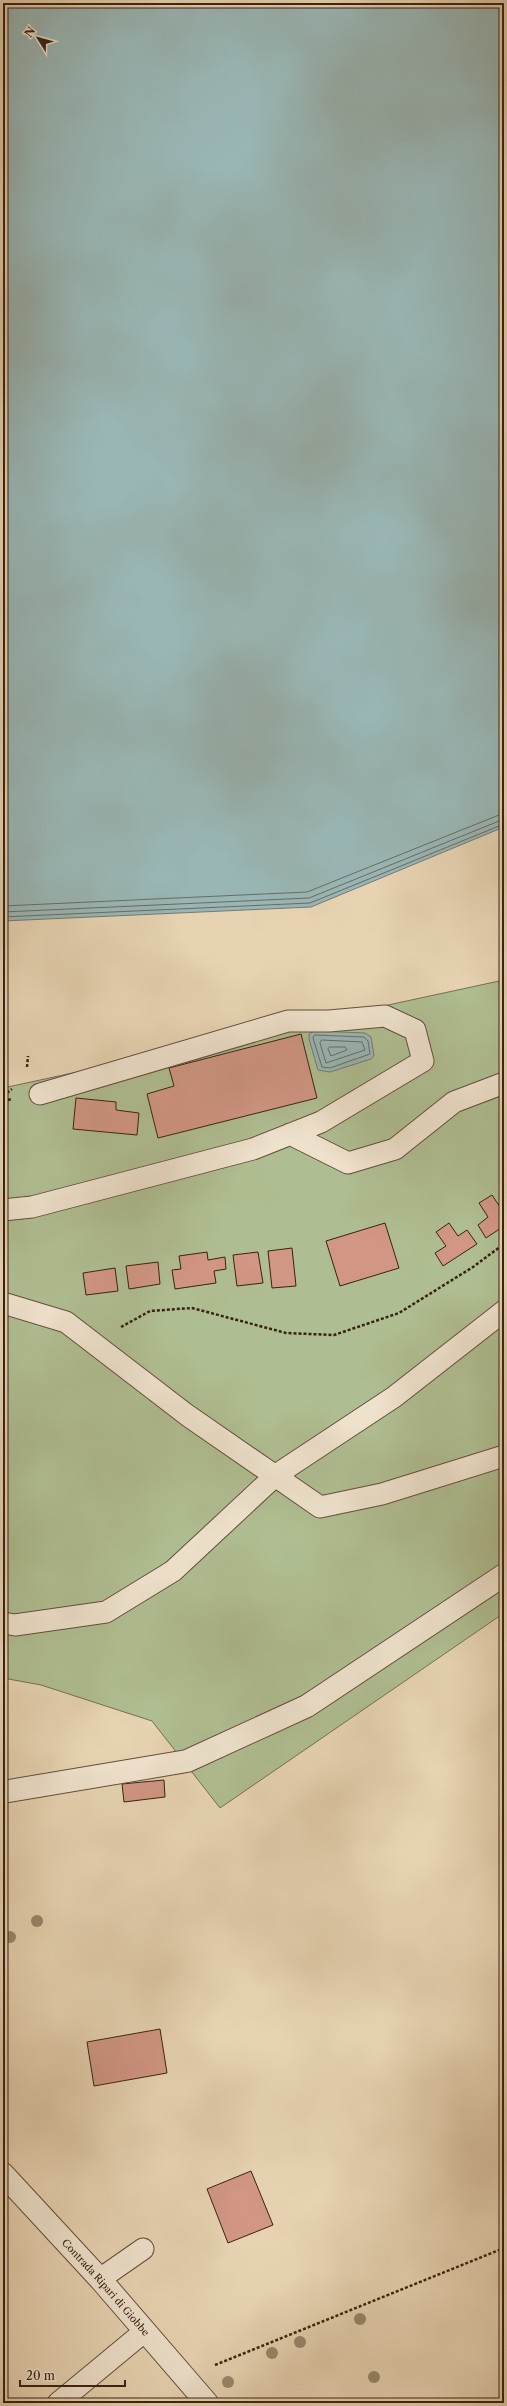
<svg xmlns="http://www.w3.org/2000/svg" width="507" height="2406" font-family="'Libre Caslon Text',serif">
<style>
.green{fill:#afbe92;stroke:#747052}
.water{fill:#99b6b5;stroke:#727b74}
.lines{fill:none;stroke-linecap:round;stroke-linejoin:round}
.shore{stroke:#686c64;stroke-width:1}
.building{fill:#d19684;stroke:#382213}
.service-casing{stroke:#644e3b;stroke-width:23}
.minor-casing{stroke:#644e3b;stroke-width:24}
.path{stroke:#382213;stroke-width:2.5;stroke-dasharray:3 2;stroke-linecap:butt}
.service{stroke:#efe2cd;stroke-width:21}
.minor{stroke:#efe2cd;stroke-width:22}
.tree{fill:#97876c}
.labels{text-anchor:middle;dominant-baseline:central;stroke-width:3;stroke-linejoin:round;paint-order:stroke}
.street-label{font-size:10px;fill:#382213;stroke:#efe2cd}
</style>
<rect width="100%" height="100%" fill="#e7d3b2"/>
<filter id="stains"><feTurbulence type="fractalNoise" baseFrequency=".005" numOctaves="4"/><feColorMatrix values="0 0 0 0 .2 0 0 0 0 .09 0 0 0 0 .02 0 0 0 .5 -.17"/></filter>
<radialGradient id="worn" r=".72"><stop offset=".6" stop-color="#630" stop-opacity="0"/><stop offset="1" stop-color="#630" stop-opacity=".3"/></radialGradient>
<!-- green -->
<path class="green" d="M504,980v633l-284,195 -68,-87 -111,-36 -38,-7v-590z"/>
<!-- water -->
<path class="water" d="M3,3h501v824l-193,80 -308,14z
M314,1031l51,2 6,4 3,19 -3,3 -41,13 -12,-2 -9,-31v-5z"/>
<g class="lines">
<!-- shore -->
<path class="shore" d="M3,906l304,-14 197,-79
M3,912l306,-14 195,-79
M3,917l307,-14 194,-79
M315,1035l49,2 4,4 2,13 -40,14 -8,-1 -9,-29z
M322,1040l40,2 3,8 -39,13 -6,-20z
M330,1047h15l2,3 -16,6 -3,-7z"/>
</g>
<!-- building -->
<path class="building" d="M301,1034l16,64 -159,40 -11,-44 27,-8 -5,-18z
M76,1098l40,4v8l23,3 -2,22 -64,-6z
M492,1195l8,12 4,-2v21l-18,12 -8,-13 10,-8 -9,-14z
M385,1223l14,45 -59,18 -14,-45z
M449,1223l9,13 9,-6 10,14 -34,22 -8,-13 11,-7 -10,-14z
M292,1248l4,38 -24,2 -4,-37z
M207,1252l1,8 17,-3 1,12 -12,2 2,12 -41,6 -3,-19 9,-1 -2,-13z
M258,1252l5,31 -26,3 -4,-31z
M158,1262l2,22 -31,5 -3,-23z
M115,1268l3,23 -32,4 -3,-22z
M164,1780l1,17 -41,5 -2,-18z
M160,2029l7,44 -73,13 -7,-44z
M251,2171l22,54 -45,18 -21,-54z"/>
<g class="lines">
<!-- service casing -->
<g class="service-casing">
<path id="service" d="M290,1134l58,29 47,-14 59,-47 50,-19
M3,1210l29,-3 221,-58 68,-27 102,-61 -8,-31 -30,-14 -56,5h-41l-248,73
M3,1303l63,19 121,93 133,92 62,-13 122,-38
M3,1623l12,2 91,-13 67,-41 103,-96 118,-78 110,-86
M100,2279l43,-30
M58,2403l87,-72"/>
</g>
<!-- minor casing -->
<g class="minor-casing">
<g id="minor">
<path d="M3,1792l184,-31 120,-55 197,-131"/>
<path id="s1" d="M3,2174l97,105 107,124"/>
</g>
</g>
<!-- path -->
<path class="path" d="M27,1067l1,-11
M3,1096l9,-7
M3,1101l9,-2
M121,1327l29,-16 42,-3 94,25 48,2 65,-22 74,-46 31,-23
M215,2365l289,-117"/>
<!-- service -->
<use href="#service" class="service"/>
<!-- minor -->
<use href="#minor" class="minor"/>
</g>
<!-- trees -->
<g class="tree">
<circle cx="37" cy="1921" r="6"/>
<circle cx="10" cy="1937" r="6"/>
<circle cx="360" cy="2319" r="6"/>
<circle cx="300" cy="2342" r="6"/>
<circle cx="272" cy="2353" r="6"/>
<circle cx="374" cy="2377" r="6"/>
<circle cx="228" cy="2382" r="6"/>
</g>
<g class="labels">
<!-- street labels -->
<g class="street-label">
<text stroke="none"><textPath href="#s1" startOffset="153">Contrada Ripari di Giobbe</textPath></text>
</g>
</g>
<!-- margin -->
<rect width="507" height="2406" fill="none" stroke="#e7d3b2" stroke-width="16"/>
<rect x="4" y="4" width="499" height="2398" fill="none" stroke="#382213" stroke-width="2"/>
<rect x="8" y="8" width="491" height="2390" fill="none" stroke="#382213"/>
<!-- north arrow -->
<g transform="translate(38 38) rotate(307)" stroke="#efe2cd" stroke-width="3" paint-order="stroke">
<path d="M0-3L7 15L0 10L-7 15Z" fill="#382213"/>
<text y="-6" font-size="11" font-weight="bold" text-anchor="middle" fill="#382213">N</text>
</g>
<!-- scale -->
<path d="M20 2380v6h105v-6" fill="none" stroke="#382213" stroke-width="2"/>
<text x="26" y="2380" font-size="12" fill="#382213" stroke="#efe2cd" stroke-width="3" paint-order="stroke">20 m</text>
<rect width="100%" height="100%" filter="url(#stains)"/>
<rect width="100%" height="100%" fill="url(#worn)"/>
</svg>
